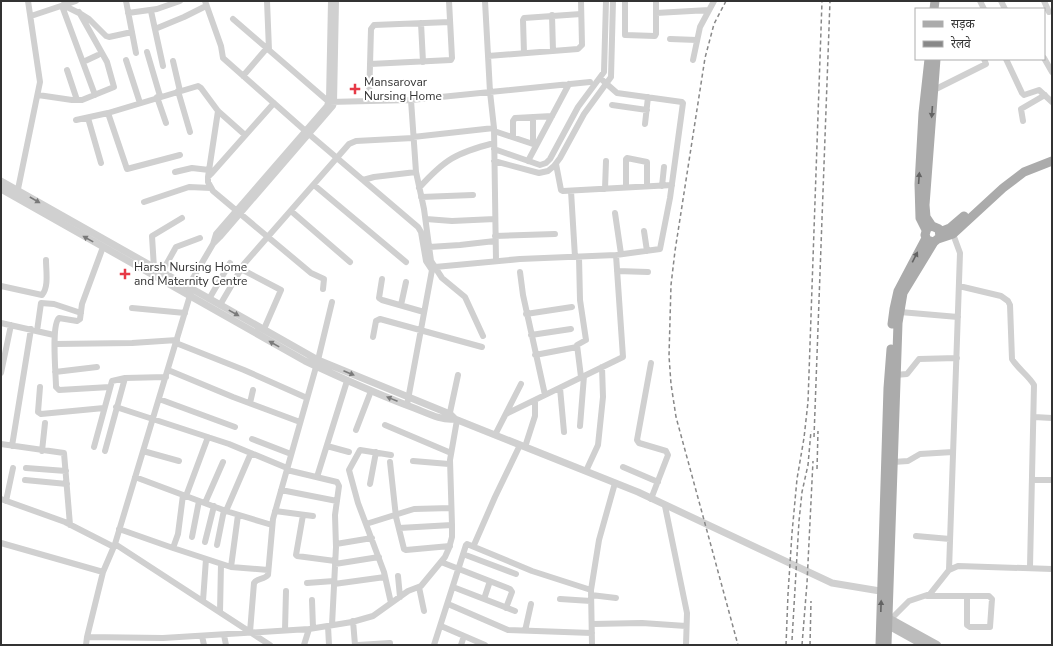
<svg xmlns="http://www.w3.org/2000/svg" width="1053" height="646" font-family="'Nunito Sans','Noto Sans Devanagari',sans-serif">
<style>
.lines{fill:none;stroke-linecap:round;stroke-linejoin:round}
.minor{stroke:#d0d0d0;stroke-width:6}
.tertiary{stroke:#d0d0d0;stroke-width:7}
.secondary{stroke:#bdbdbd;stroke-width:8}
.primary{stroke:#ababab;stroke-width:9}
.rail{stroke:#888;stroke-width:1.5;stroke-dasharray:4 3;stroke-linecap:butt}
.oneway{fill:#636363}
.oneway2{fill:#7a7a7a}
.poi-dot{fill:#e63946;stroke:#fff;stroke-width:1.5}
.labels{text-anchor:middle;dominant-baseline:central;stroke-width:4;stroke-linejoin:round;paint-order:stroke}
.poi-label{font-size:12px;fill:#333;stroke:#fff;text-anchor:start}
</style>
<rect width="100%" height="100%" fill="#fff"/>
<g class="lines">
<!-- minor -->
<path class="minor" d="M126,1l10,52
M205,1l16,45 2,12 87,77 108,92 3,5 5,29 6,9 -25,135
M267,1l2,49
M485,1l5,91 4,36 2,133
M625,1v34l30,1 1,-2v-33
M980,1l4,8
M1001,1l4,8
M1044,1l5,11
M63,5l18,9 8,5 17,17 3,1 23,-5
M62,6l33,89
M151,11l12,55
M128,13l29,-4 23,-8
M656,13l53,-3
M552,15l1,36
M31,16l45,-15
M233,19l96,83 82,-2 179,-18
M421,23l2,39
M155,29l29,-12 22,-11
M670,39l27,1
M147,52l13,44
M524,53l-1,-33 1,-2 57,-4
M488,56l90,-7 4,-4 -1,-44
M1044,58l8,14
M1006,59l16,34 2,2 15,-5 13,12
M126,60l14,43
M693,60l7,-33 14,-26
M173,61l7,30
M83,62l15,-7
M370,64l81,-4 1,-2 -3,-57
M67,70l10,30
M243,76l24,-28
M934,90l52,-26 -2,-5
M178,91l12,41
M38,95l34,5h10l32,-13 -7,-25 -28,-50
M157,97l9,26
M411,100l5,72 8,37 7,52 11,17 23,19 18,39
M369,101l2,-72 3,-4 76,-3
M274,103l-63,71 -3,3v5l5,9 98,82 13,6 -1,10
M612,105l35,5
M108,113l19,56 53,-14
M88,118l13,45
M76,120l32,-7 90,-27 3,2 17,23 27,24
M1023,121l-2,-12 24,-14
M645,124l3,-27
M494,131l42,14
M413,137l81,-9
M513,137v-16l2,-3 37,-2
M533,144v-27
M494,149l46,16 6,-2 4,-4 28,-52 26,-35 2,-71
M494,161l45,12 9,-2 6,-5 6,-8 24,-44 27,-37 2,-76
M528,161l41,-77
M556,164l5,26 2,1 109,-6
M175,172l17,-4 17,2
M208,177l10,-66
M363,180l11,-3 42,-5
M314,185l92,77
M662,186l2,-19
M626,187v-28l1,-1 20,4v24
M419,188c26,-29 37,-35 75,-45
M605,189l1,-28
M571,191l4,66
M17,194l23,-112 -12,-81
M421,197l52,-2
M144,202l45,-15 22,1
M291,211l59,51
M615,213l6,41
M426,219l26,2 43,-2
M644,231l3,20
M495,236l60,-2
M213,244l7,-7 113,-131 1,-3 2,-102
M103,247l-21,57 -2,15 -3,2 -18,-3c-8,7 -3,57 -3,69l3,3 51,-3
M429,247l31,-2 35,-4
M579,257l1,43 6,40 -9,5 4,32
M435,267l85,-8 96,-4 44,-6 10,-51 13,-95 -1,-1 -65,-9 -17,-15
M154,268l-2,-32 30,-18
M241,269l40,21 -17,39
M617,271l31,1
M162,272l14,-25 24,-9
M520,272l3,23 22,100
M382,279l-3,19 3,2 42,12
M1,286l41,9c7,-8 4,-24 4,-35
M959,286l42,10 7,5 2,4 2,54c6,10 16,16 22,26l-4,182
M186,290l27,-46 3,-10 111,-128 2,-7 2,-98
M209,299l21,-36
M220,305l24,-41 105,-120 7,-3 57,-3
M401,305l5,-23
M132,308l53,5
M900,312l58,5
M526,314l46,-7
M1,323l53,12
M37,331l4,-28 13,1 27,9
M531,335l40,-6
M373,337l3,-16 4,-2 102,28
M176,343l68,27 63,28
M55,344l77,-1 45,-3
M535,355l42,-8
M318,360l14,-58
M651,363l-14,77 2,3 27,8 2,4 -17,44
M168,370l65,27 67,25
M55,372l42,-5
M1,373l10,-48
M895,375l12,-1 12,-15 38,-1
M40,387l-2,25 3,2 63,-6
M560,388l4,44
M159,399l76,28
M250,403l3,-13
M116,407l113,37 58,24
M506,414l117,-57 -7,-102
M449,417l9,-42
M1034,417l18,1
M385,425l66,28
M580,426l4,-50
M356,430l15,-39
M495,435l26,-51
M252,439l39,15
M1,444l63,9 6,72
M12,446l19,-117
M327,446l22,6
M94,447l18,-66 13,-3 41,-1
M525,447l10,-31v-16
M42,451l3,-28
M105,451l20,-73
M143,451l36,10
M413,461l36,3
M390,462l6,55 8,32 2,1 44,-4
M893,462l15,-1 12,-7 33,-2
M623,467l35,15
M26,468l40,3
M287,470l50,12 2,4 -4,29 1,32 -4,78
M586,471l12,-26 5,-48 -1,-30
M135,477l91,34 46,14
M317,477l30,-96
M25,480l42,4
M1032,480h20
M370,484l6,-32
M281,490l56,11
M186,496l22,-59
M1,499l64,23 49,25
M6,501l7,-33
M205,503l18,-41
M665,506l22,107 -1,32
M226,511l25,-58
M275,511l38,5
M303,515l-7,40 1,1 38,5
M366,524l48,-15 37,-1
M399,528l53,-3
M119,529l54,19 58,19 37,3
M916,536l34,3
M192,537l7,-36
M205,542l9,-36
M1,543l102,29
M115,544l155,101
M336,544l36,-6
M217,545l7,-35
M474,545l21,-48 25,-52
M173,548l5,-14 5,-39
M463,554l53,20
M441,562l69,27 2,3 -6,16
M335,564l44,-7
M231,567l7,-52
M949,570l11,-317 -7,-19
M398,576l2,21
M307,583l27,-2
M334,584l51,-7
M419,587l5,24
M453,587l62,24
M591,595l25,3
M927,596h62l3,3 -2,28h-20l-3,-2v-29
M484,599l6,-18
M560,599l31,2
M312,600l1,28
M203,601l3,-42
M391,603l-7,-31 -26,-69 -9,-33 11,-20 31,5
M448,604l60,26 84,3
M220,612l1,-48
M891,619l18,-18 21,-7 19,-24 9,-4 94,3
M353,621l2,24
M592,624l50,-1 44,3
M328,626l1,19
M441,626l44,19
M285,630l1,-39
M525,631l6,-27
M250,632l4,-49c3,-5 10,-3 14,-8l5,-56 43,-152
M224,635l2,10
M202,636l2,9
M87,637l76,1 146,-9 43,-7 21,-6 35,-25 13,-5 24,-29 4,-9 3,-11v-12l-2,-65 7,-40
M86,645l1,-8 16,-65 12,-28 76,-252
M304,645l5,-16
M358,645l32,-2
M434,645l32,-100 1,-1 65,27 59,19
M461,645l3,-9
M592,645l-1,-55 8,-50 16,-57"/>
<!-- tertiary -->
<path class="tertiary" d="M1,181l317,179 132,54 5,5 183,73 194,91 54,9
M1,189l304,172c36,17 72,33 109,47 13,5 28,13 41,11"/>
<!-- secondary -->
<path class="secondary" d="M888,618l49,27
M888,625l36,20"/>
<!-- primary -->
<path class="primary" d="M934,9l1,-8
M932,226l-6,-9 -1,-12 11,-146
M926,230l-6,-12 -1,-34 4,-71 6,-54
M940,232l10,-4 14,-12
M938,239l15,-5 50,-46 21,-16 28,-11
M892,324l2,-15 4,-18 28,-53
M880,645l8,-257 3,-39
M887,645l11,-322 5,-30 31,-51 6,-5 -1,-8 -7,-3 -5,2 -2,7 2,5 7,2"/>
<!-- rail -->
<path class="rail" d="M726,1l-12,23 -9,34 -30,193 -4,34 -2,71 2,28 5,33 62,228
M814,437l16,-436
M817,469l1,-38
M792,640l7,-119 3,-29 6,-27 3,-34
M786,645l2,-51 4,-61 5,-54 7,-41 4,-36 14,-401
M802,645l5,-62 6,-122
M810,645l1,-44"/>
</g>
<!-- one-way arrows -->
<defs><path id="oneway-solid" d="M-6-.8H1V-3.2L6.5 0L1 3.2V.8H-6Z"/></defs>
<g class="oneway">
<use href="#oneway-solid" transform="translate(932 112) rotate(94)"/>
<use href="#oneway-solid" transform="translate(919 178) rotate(-86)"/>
<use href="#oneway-solid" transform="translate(915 257) rotate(-63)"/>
<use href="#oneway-solid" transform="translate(881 606) rotate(-88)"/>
</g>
<g class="oneway2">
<use href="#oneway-solid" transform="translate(35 200) rotate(30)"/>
<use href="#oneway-solid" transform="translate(88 239) rotate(-151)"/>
<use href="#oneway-solid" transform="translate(234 313) rotate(29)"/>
<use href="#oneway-solid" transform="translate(274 344) rotate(-151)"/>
<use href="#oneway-solid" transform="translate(349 373) rotate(23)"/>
<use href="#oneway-solid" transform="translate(392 399) rotate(-158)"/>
</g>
<!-- markers -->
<g class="poi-dot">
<path d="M353 83h4v4h4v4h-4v4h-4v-4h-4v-4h4z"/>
<path d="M123 268h4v4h4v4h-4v4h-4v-4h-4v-4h4z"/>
</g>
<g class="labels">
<!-- poi labels -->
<g class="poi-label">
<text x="364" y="82">Mansarovar<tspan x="364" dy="14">Nursing Home</tspan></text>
<text x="134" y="267">Harsh Nursing Home<tspan x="134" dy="14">and Maternity Centre</tspan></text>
</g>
</g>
<!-- border -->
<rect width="1053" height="646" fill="none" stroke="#333333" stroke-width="4"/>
<!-- legend -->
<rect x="915" y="8" width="130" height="52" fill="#ffffff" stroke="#adadad"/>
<rect x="923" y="21" width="20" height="6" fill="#ababab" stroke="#adadad"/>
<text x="951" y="28" font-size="12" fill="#333333">सड़क</text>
<rect x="923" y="41" width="20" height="6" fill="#888888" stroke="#adadad"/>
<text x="951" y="48" font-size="12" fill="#333333">रेलवे</text>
</svg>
